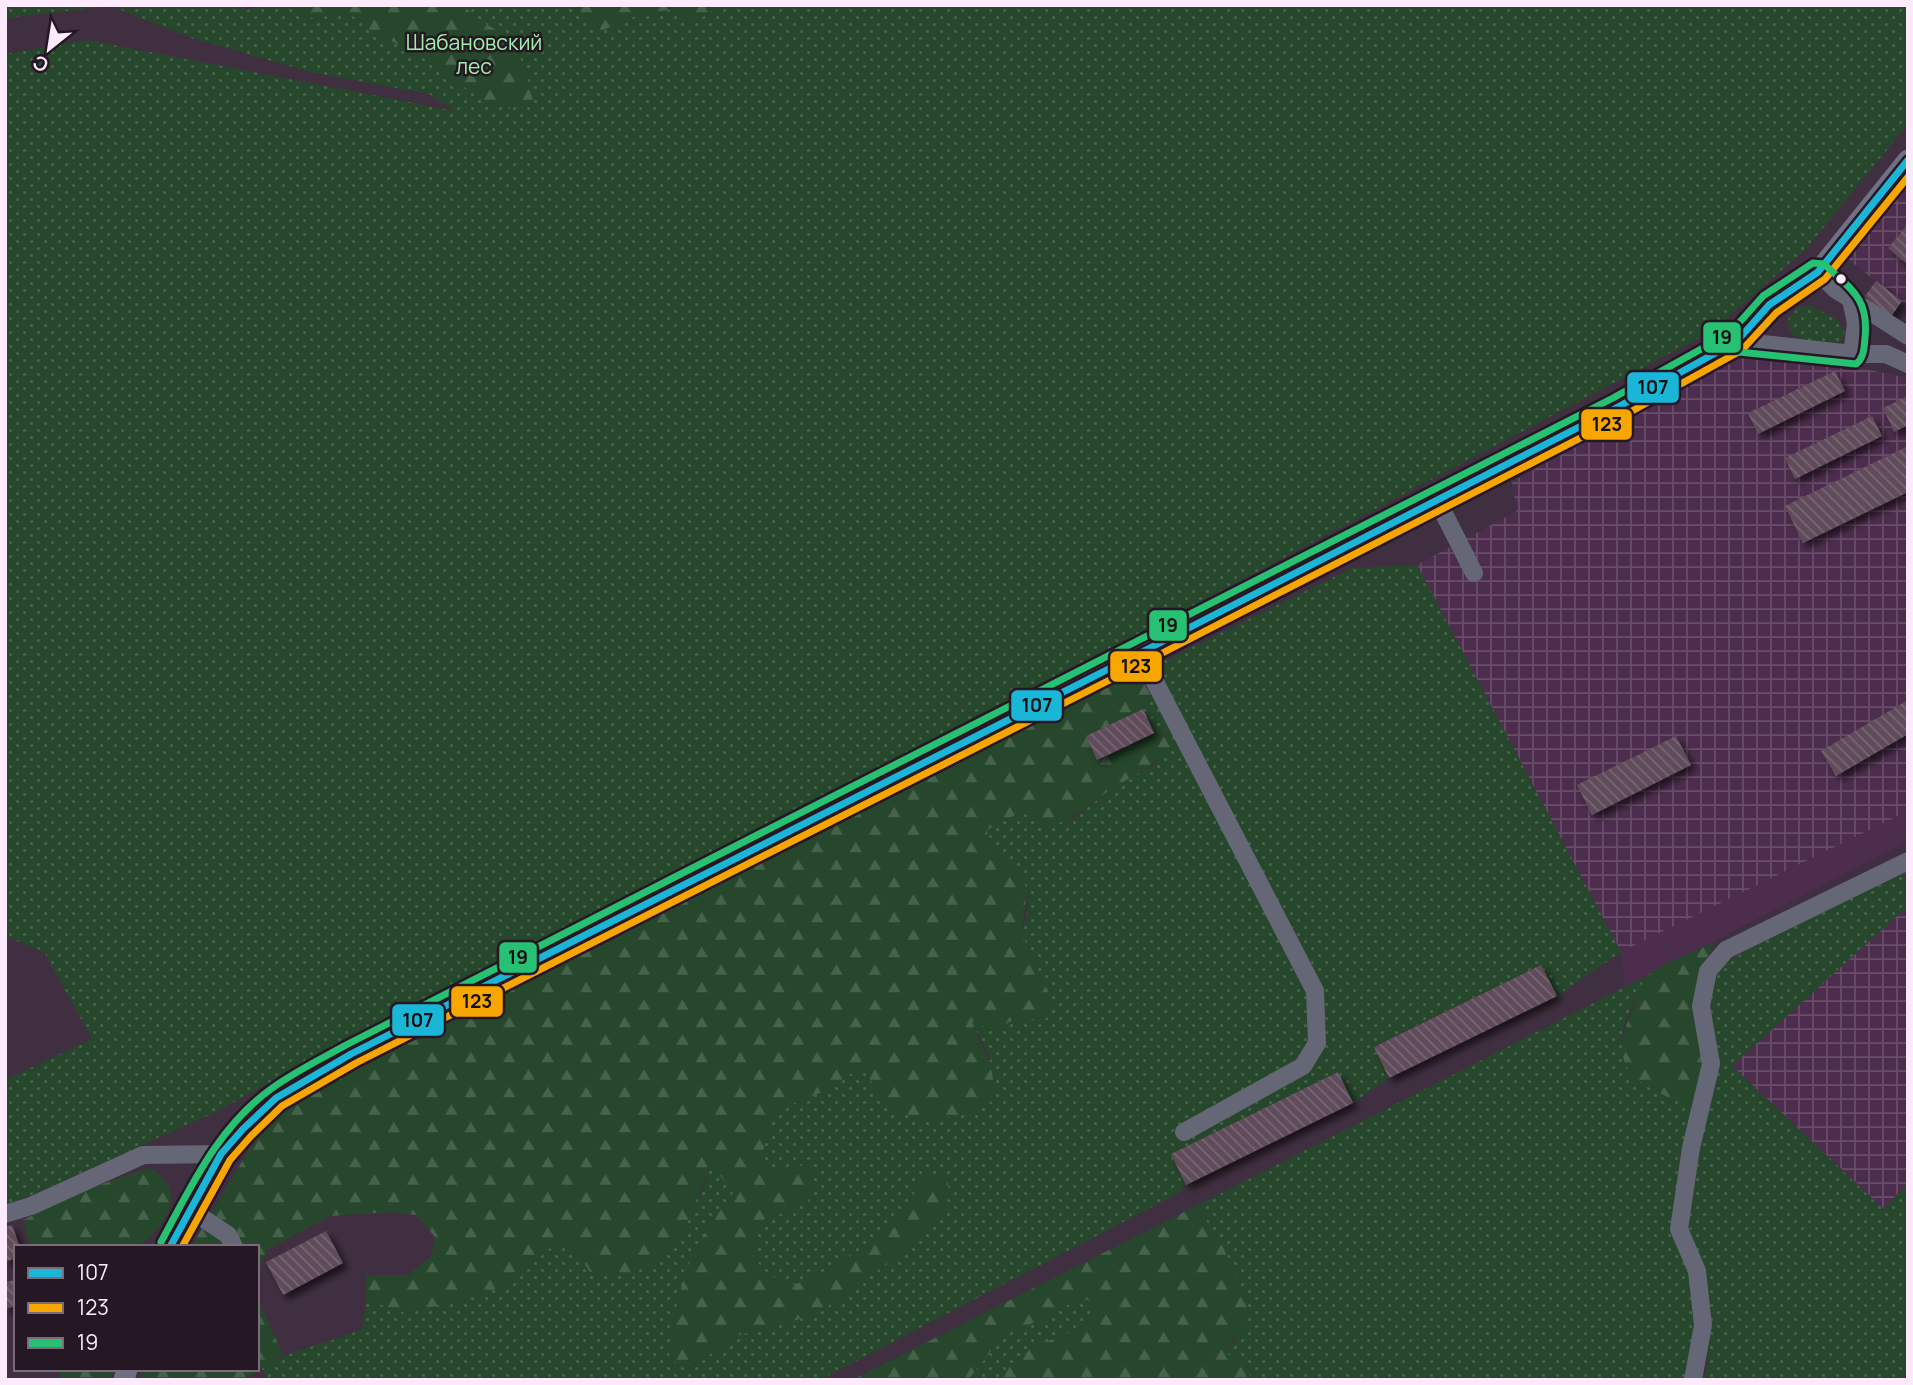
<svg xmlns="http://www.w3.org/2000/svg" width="1913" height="1385" font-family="Manrope,sans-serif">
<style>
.built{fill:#4d2d4d}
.industrial{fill:url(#industrial-grid)}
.grass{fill:url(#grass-dots)}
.forest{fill:url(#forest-firs)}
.building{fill:url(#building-back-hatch);filter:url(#shadow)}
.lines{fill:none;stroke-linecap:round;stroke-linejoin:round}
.minor{stroke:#656776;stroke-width:18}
.major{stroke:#6f7084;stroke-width:21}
.bus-1-casing{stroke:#251724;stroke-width:12}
.bus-2-casing{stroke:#251724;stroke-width:12}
.bus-3-casing{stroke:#251724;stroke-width:12}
.bus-1{stroke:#1ab6d8;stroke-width:7}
.bus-2{stroke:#f7a600;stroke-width:7}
.bus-3{stroke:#26c172;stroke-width:7}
.bus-dot{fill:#fdeafc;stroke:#251724;stroke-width:2.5}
.labels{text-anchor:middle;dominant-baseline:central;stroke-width:5;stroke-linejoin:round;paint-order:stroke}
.park-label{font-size:21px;fill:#9eefa7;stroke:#251724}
.line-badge{stroke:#251724;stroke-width:2.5}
.pale-badge-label{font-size:19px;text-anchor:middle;font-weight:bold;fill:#111}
</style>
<defs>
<pattern id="industrial-grid" width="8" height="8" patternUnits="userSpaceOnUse" patternTransform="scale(1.75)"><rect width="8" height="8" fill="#4d2d4d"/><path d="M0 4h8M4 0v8" fill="none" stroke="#684c68"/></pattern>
<pattern id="grass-dots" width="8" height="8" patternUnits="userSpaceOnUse" patternTransform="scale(1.75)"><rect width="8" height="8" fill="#26472b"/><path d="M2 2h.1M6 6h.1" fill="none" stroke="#46624b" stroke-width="1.8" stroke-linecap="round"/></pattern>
<pattern id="forest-firs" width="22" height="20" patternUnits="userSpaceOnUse" patternTransform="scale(1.75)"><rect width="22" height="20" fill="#26472b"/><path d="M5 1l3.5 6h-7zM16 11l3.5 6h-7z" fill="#46624b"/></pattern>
<pattern id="building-back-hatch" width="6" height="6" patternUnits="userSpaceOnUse" patternTransform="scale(1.75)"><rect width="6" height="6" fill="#604c5a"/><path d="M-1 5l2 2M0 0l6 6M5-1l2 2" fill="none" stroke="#786673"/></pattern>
<filter id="shadow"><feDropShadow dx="5" dy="5" stdDeviation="3.5" flood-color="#0009"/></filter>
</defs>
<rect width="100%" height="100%" fill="#402f40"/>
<!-- built -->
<path class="built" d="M1908,811v30l-283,146 -4,-35z"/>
<!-- industrial -->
<path class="industrial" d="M1908,176v131l-65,-52z
M1754,346l154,32v433l-287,141 -204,-387 100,-54 -5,-29z
M1908,906v277l-24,26 -152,-143z"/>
<!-- grass -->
<path class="grass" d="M5,5h231l11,5 19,-5h34l-5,10 17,3 37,-5 24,19 46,23 85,-19 -35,-23 -4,-8h106l30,26 41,-18 36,-4 13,16 28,-20h1189v119l-101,124 -93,82 -720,381 -652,332 -124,68 -213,96v-127l87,-41 -48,-87 -39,-16v-882l83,-14 367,71 -26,-17 -119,-22 -119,-34 -80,-32 -106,12z
M1812,306l24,13 9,11 -3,11c-20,6 -36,2 -53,-10l-1,-12 10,-12z
M1417,565l204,387 -64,44 -16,-31 -167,81 15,32 -36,25 -15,-31 -167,82 15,31 -9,9 -357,186h-553l-5,-12c30,-19 67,-25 100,-39l4,-30 39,14 109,-32 38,-35 19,-2 129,-47 11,-33 23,28c-45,55 -58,96 -64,166l18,12 48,-34 25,-7 103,-48 63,-106c-41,62 -70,84 -138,112l-25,-16 -13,-17 10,-33 27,-10 22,-49 -20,9 -19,1 -10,-11 11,-48c18,-10 34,-13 52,-22 14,-7 22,-16 38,-23l24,35 105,-43 -20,-40 23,11 19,-11 34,-2 5,-17 -30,-67 6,-27 -1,-16 -6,-18 -32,-25 -2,-18 34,-18 29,13 24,-7 40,-31 42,-23 13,-34 -15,3 -11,-24 10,-11 -15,-28 16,-4 198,-98z
M1908,872v34l-176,160 151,143 25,-26v197h-205l5,-18 1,-37 -25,-100 29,-253 58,-38z
M1646,976l-22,49 -3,18 65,61 9,3 -23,121 18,46 5,51 -4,55h-441l1,-4 -28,-26 11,-9 14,-37 -28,-64 -11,-13 -9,-23z
M1089,1298l11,17 -20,13 -50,20 -35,32h-27l38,-48 39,-13 22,-14z"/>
<!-- forest -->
<path class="forest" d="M300,5h165c8,16 26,19 39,31 19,17 23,41 29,64l-24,9 -22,-6 -68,-48 -46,-23 -24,-19 -37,5 -17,-3z
M571,5h148l-28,21 -13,-17 -36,4 -41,18z
M1138,670l15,29 -10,10 -57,27 11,24 57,-27 15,-3 5,13c-20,24 -33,28 -58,43 -26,16 -35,30 -66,40l-29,-14 -34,18 2,18 32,25 6,18 -5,43 30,67 -5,17 -34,2 -20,11 -21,-10c10,33 26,42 20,80 -30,18 -75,28 -104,3 -10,-9 -17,-26 -26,-36 -16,6 -24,16 -38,23 -18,9 -34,12 -52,22l-11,48 11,11 18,-1 20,-9 4,17 -6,23 -47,19 -10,32 13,18 25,16c68,-28 97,-50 138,-112l20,4 3,17 -19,32 -67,53 -49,34 -79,21 -49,34 -18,-12c7,-70 20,-111 65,-166l-23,-27 -34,82 -44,27 -43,-2 -19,-28 -19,2 -38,35 -39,16 -70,16 -39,-14v-24h42l24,-20 3,-18 -19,-22 -25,-3 -61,4 -63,34 -10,26v-29h-66l66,-111 31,-31z
M1715,942l-13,26 1,96 -8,43c-50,-18 -94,-34 -62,-97 4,-9 7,-28 14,-34 15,-14 50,-25 68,-34z
M148,1168c42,19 19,60 -11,79h-107l-7,-27 57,-28z
M1200,1204l9,23 11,13 28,64 -4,23 -21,23 9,7 16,4 2,19h-255l35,-32 50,-20 20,-13 -11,-16 -22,6 -22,14 -39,13 -38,48h-116z
M257,1298l26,57 -39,25h-105l4,-11h114z
M59,1369h55l-3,11h-50z"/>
<!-- building -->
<path class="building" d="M1908,224v41l-20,-17z
M1876,281l26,20 -12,17 -25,-22z
M1835,371l10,20 -87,43 -10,-21z
M1908,396v29l-14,7 -11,-24z
M1872,416l10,20 -87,43 -10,-21z
M1908,446v46l-105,51 -18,-37z
M1908,700v34l-72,42 -15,-25z
M1143,709l11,24 -57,27 -11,-24z
M1676,736l15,29 -99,50 -15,-30z
M1541,965l16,31 -168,82 -15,-31z
M1338,1072l15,31 -167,82 -15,-31z
M12,1225l8,22h-4v11l-11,4v-35z
M326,1231l17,32 -60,32 -17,-33z
M16,1280v26l-11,3v-27z"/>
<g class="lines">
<!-- minor -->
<path class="minor" d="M1818,272l17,17 73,47
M1851,299l5,25 -4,30
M1737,341l115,13h34l22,10
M1436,498l38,75
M1140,653l175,338 2,52 -14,23 -119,66
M192,1211l36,24 6,12
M5,1214l26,-8 112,-51 78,-1
M1693,1380l10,-55 -6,-54 -18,-42 12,-81 20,-84 -10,-58 7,-35 18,-21 182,-89"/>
<!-- major -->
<path class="major" d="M170,1247l51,-93 22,-25 33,-31 75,-44 789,-401 478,-246 119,-66 32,-36 49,-33 90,-112
M124,1380l3,-11"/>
<!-- bus-1 casing -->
<g class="bus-1-casing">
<path id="bus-1" d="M170,1247l51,-93 22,-25 33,-31 75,-44 789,-401 478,-246 119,-66 32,-36 49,-33 90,-112"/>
</g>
<!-- bus-2 casing -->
<g class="bus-2-casing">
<path id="bus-2" d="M182,1247l48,-87 21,-24 31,-30 74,-43 789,-401 478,-246 119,-66 34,-37 49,-34 83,-102"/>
</g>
<!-- bus-3 casing -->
<g class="bus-3-casing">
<path id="bus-3" d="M161,1242c30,-55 57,-115 110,-153 23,-17 50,-30 75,-44l1267,-647 117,-65 33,-37 50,-33 11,1c27,25 45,34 41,74 -1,10 -1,20 -9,26l-117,-12"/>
</g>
<!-- bus-1 -->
<use href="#bus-1" class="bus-1"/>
<!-- bus-2 -->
<use href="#bus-2" class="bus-2"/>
<!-- bus-3 -->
<use href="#bus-3" class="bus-3"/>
</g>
<!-- markers -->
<circle class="bus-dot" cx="1841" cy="279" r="6"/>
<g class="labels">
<!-- park labels -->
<g class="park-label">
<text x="474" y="42">Шабановский<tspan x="474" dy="24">лес</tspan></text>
</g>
</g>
<g class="line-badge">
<rect x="1702" y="321" width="40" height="33" rx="7" fill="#26c172"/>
<rect x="1626" y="371" width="54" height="33" rx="7" fill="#1ab6d8"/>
<rect x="1580" y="408" width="53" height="33" rx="7" fill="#f7a600"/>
<rect x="1148" y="609" width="40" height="33" rx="7" fill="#26c172"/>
<rect x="1109" y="650" width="54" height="33" rx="7" fill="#f7a600"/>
<rect x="1010" y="689" width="53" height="33" rx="7" fill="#1ab6d8"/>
<rect x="498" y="941" width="40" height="33" rx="7" fill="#26c172"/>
<rect x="450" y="985" width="54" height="33" rx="7" fill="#f7a600"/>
<rect x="391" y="1003" width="54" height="34" rx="7" fill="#1ab6d8"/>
</g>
<g class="pale-badge-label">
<text x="1722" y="344">19</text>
<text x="1653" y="394">107</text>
<text x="1607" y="431">123</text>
<text x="1168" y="632">19</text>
<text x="1136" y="673">123</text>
<text x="1037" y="712">107</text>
<text x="518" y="964">19</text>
<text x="477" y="1008">123</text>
<text x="418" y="1027">107</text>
</g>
<!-- border -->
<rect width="1913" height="1385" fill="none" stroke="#fdeafc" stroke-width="14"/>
<!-- legend -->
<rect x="14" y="1245" width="245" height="126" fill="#251724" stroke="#7b6b7a" stroke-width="2"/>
<rect x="28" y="1268" width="35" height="10" fill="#1ab6d8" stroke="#7b6b7a" stroke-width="2"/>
<text x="77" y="1280" font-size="21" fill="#fdeafc">107</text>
<rect x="28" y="1303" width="35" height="10" fill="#f7a600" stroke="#7b6b7a" stroke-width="2"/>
<text x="77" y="1315" font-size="21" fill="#fdeafc">123</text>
<rect x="28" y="1338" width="35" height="10" fill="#26c172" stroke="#7b6b7a" stroke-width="2"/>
<text x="77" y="1350" font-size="21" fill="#fdeafc">19</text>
<!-- north arrow -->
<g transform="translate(49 49) rotate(210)" stroke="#251724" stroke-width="5" paint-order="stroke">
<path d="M0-5L12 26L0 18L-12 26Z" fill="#fdeafc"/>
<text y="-10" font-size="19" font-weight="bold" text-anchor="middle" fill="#fdeafc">С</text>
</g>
</svg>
